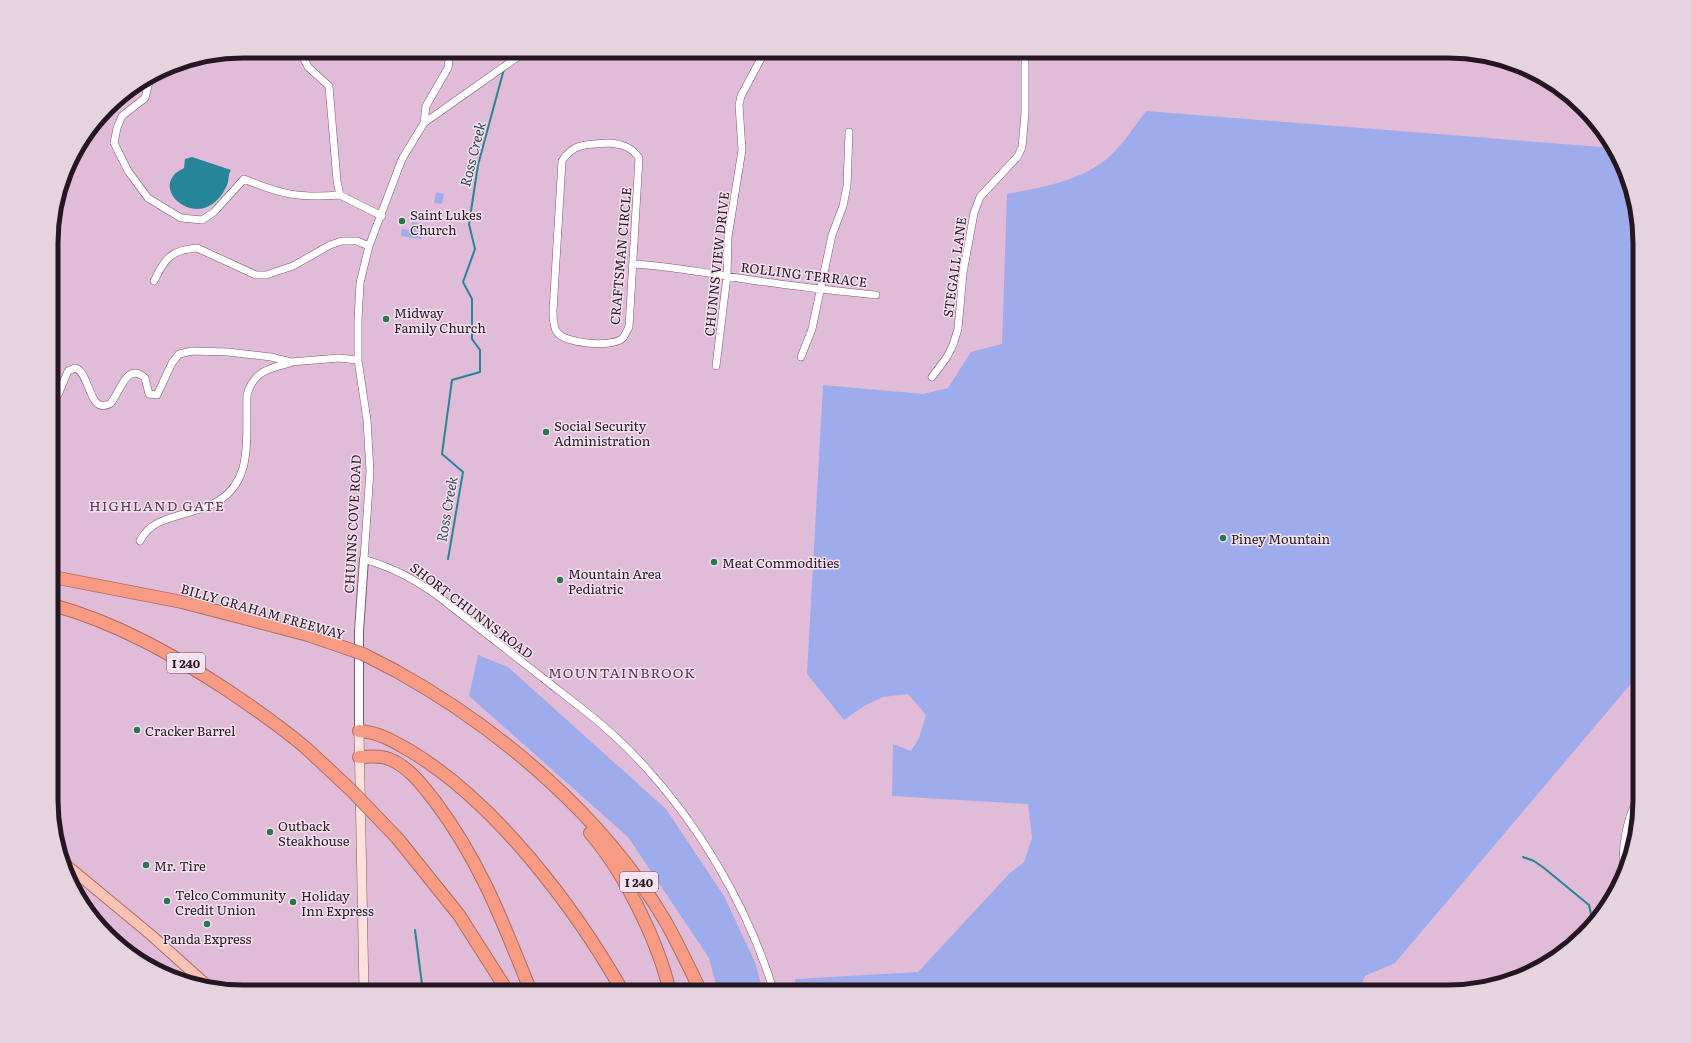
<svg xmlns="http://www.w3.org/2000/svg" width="1691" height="1043" font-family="Literata,serif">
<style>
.green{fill:#9eacec}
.water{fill:#278599}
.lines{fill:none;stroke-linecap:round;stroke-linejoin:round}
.stream{stroke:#278599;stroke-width:2}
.minor-casing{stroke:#7b5a73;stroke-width:8}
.tertiary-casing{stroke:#7b5a73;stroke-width:10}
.secondary-casing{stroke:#7b5a73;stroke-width:10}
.primary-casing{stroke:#ad6d62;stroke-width:12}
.motorway-casing{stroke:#ad6d62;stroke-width:14}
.minor{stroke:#fff;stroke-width:7}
.tertiary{stroke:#fff;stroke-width:8}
.secondary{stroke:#fde1da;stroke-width:9}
.primary{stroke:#fac3b6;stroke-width:10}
.motorway{stroke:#f79b85;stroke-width:12}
.motorway-bridge-casing{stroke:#ad6d62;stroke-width:14;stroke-linecap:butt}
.motorway-bridge{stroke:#f79b85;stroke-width:12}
.poi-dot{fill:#27794b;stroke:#f6e3f1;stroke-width:1.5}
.labels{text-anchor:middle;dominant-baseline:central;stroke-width:3;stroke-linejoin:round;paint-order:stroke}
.shield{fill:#f6e3f1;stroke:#63545f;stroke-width:1}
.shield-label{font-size:12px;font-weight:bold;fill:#241721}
.poi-label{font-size:13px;fill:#241721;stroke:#f6e3f1;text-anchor:start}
.street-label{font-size:13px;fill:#241721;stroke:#f6e3f1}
.water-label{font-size:14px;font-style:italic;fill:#2c484e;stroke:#f6e3f1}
.neighbourhood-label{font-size:14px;letter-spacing:1px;fill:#583951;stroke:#f6e3f1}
.rim{fill:none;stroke:#241721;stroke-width:5}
</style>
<rect width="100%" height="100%" fill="#e1bcd8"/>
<!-- green -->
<path class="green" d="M1146,111l468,37 26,83v442l-245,290 -30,13 -7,16h-561l-2,-13 123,-7 91,-98 15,-12 8,-24 -4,-34 -136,-8 1,-52 18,7 8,-13 7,-23 -18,-21 -25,3 -19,9 -20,14 -37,-46 16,-289 100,9 25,-6 23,-36 31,-8 5,-150c37,-7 82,-14 109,-44 11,-12 20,-26 30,-39z
M436,192l8,2 -2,10 -8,-1z
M412,222l12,2 -3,15 -20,-3 1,-7 8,1z
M478,655l30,12 158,142 58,87 31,66 8,30h-45l-9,-34 -81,-121 -159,-141z"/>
<!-- water -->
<path class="water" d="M192,157l39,13c-3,5 -2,7 -3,12 -1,5 -7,15 -11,18 -23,24 -60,-6 -43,-25 2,-3 7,-5 10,-7l1,-9z"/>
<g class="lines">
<!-- stream -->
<path class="stream" d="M495,51l12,9
M652,51h10
M507,61l4,-10
M448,559l15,-87 -21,-18 10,-74 28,-8v-22l-8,-11v-40l-9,-17 12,-33 -6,-25 9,-59 26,-96
M1523,857l11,4 10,7 45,37 4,18
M415,930l8,62"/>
<!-- minor casing -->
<g class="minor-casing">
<path id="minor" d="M526,51l-102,72 -22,36 -33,87 -9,37 -2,37v40l9,60 3,51 -6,88c31,10 47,18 74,37 37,29 73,57 110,86 28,22 58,44 83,70 65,66 116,152 143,240
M150,78l-5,20 -23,18 -5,12 -3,15 14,28 20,27 33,20 21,2 12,-8 30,-33c38,16 55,19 96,16l-3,-14 -8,-95 -21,-19 -8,-16
M424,123l2,-17 22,-38 2,-17
M608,143c13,1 23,3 31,15l-10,169c-2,3 -4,8 -6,11 -11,10 -58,6 -66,-6 -4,-5 -4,-15 -4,-21l9,-150c12,-19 26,-16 46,-18z
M340,195l42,21
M633,264c32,2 62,7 94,12 50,9 100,14 149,19
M154,281c11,-23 17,-31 43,-33l59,27h10l27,-9 37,-21 12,-4h15l12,5
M801,357l11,-28 20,-94 11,-29 4,-20 2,-54
M716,366l11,-90 1,-39 14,-87 -3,-45 2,-9 24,-45
M932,377l15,-20 6,-12 5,-16 5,-56 11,-60 6,-16 38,-41 4,-9 3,-34v-62
M53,396l5,-1 10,-24 7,-3c16,4 13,49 36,35 9,-11 16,-42 34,-25l4,16 8,1 15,-32 7,-9 13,-3 36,1 43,5 20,5 48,-4 19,2
M140,541c18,-39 86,-15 103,-73 6,-23 3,-50 4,-73 6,-23 22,-27 43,-32
M1623,865c0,-24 4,-49 17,-70"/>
</g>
<!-- tertiary casing -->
<g class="tertiary-casing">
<path id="tertiary" d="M359,731v-100l5,-72"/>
</g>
<!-- secondary casing -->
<g class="secondary-casing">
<path id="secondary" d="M359,731l5,261"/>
</g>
<!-- primary casing -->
<g class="primary-casing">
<path id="primary" d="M69,867l82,68 58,52"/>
</g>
<!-- motorway casing -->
<g class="motorway-casing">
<path id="motorway" d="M53,577l129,25 126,33
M53,605c64,18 119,49 174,85 27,18 54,37 79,58
M396,671c103,57 207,145 268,248 14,24 25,48 37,73
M359,731c20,1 36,11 53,21 84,51 162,154 211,240
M359,757c10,0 21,-2 30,2 19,7 33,26 45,41 46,61 69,122 97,192
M590,833c34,39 68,108 80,159
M398,839l61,76 49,77"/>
</g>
<!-- minor -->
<use href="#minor" class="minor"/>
<!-- tertiary -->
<use href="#tertiary" class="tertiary"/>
<!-- secondary -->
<use href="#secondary" class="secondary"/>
<!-- primary -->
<use href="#primary" class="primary"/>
<!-- motorway -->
<use href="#motorway" class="motorway"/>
<!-- motorway-bridge casing -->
<g class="motorway-bridge-casing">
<path id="motorway-bridge" d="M308,635l55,19 33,17
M306,748l46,43 46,48"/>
</g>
<!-- motorway-bridge -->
<use href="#motorway-bridge" class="motorway-bridge"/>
</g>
<!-- markers -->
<g class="poi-dot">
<circle cx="402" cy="221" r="4"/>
<circle cx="386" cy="319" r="4"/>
<circle cx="546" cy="432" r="4"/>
<circle cx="1223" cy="538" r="4"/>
<circle cx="714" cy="562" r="4"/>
<circle cx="560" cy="580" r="4"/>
<circle cx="137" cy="730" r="4"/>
<circle cx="270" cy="832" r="4"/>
<circle cx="146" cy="865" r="4"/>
<circle cx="167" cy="901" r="4"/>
<circle cx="293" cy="902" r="4"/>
<circle cx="207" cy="924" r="4"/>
</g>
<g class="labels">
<!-- shield labels -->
<g class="shield">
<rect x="167" y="653" width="38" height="20" rx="3"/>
<rect x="620" y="872" width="38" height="20" rx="3"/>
</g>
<g class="shield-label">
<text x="186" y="663">I 240</text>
<text x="639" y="882">I 240</text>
</g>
<!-- poi labels -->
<g class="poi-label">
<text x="410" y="214">Saint Lukes<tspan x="410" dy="15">Church</tspan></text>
<text x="394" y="312">Midway<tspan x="394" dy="15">Family Church</tspan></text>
<text x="554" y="425">Social Security<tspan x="554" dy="15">Administration</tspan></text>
<text x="1231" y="538">Piney Mountain</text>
<text x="722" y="562">Meat Commodities</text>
<text x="568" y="573">Mountain Area<tspan x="568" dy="15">Pediatric</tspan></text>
<text x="145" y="730">Cracker Barrel</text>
<text x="278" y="825">Outback<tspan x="278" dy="15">Steakhouse</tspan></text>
<text x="154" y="865">Mr. Tire</text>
<text x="175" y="894">Telco Community<tspan x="175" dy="15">Credit Union</tspan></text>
<text x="301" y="895">Holiday<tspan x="301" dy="15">Inn Express</tspan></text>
<text x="207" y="938" text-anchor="middle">Panda Express</text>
</g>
<!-- street labels -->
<g class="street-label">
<text transform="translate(620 256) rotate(-85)">CRAFTSMAN CIRCLE</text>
<text transform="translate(716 264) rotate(-84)">CHUNNS VIEW DRIVE</text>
<text transform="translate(954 267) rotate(-82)">STEGALL LANE</text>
<text transform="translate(804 274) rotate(7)">ROLLING TERRACE</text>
<text transform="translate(352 524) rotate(-87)">CHUNNS COVE ROAD</text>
<text transform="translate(472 610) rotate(37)">SHORT CHUNNS ROAD</text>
<text transform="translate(263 611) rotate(16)">BILLY GRAHAM FREEWAY</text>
</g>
<!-- water labels -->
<g class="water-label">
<text transform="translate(472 154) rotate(-76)">Ross Creek</text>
<text transform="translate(446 509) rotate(-80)">Ross Creek</text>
</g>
<!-- neighbourhood labels -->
<g class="neighbourhood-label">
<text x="157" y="505">HIGHLAND GATE</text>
<text x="622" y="672">MOUNTAINBROOK</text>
</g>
</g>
<!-- crop -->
<path d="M0 0H1691V1043H0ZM243 58H1448A185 185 0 0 1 1633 243V800A185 185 0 0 1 1448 985H243A185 185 0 0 1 58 800V243A185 185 0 0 1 243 58Z" fill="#e5d3e0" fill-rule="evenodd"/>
<path class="rim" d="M243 58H1448A185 185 0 0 1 1633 243V800A185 185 0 0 1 1448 985H243A185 185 0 0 1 58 800V243A185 185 0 0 1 243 58Z"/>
</svg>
